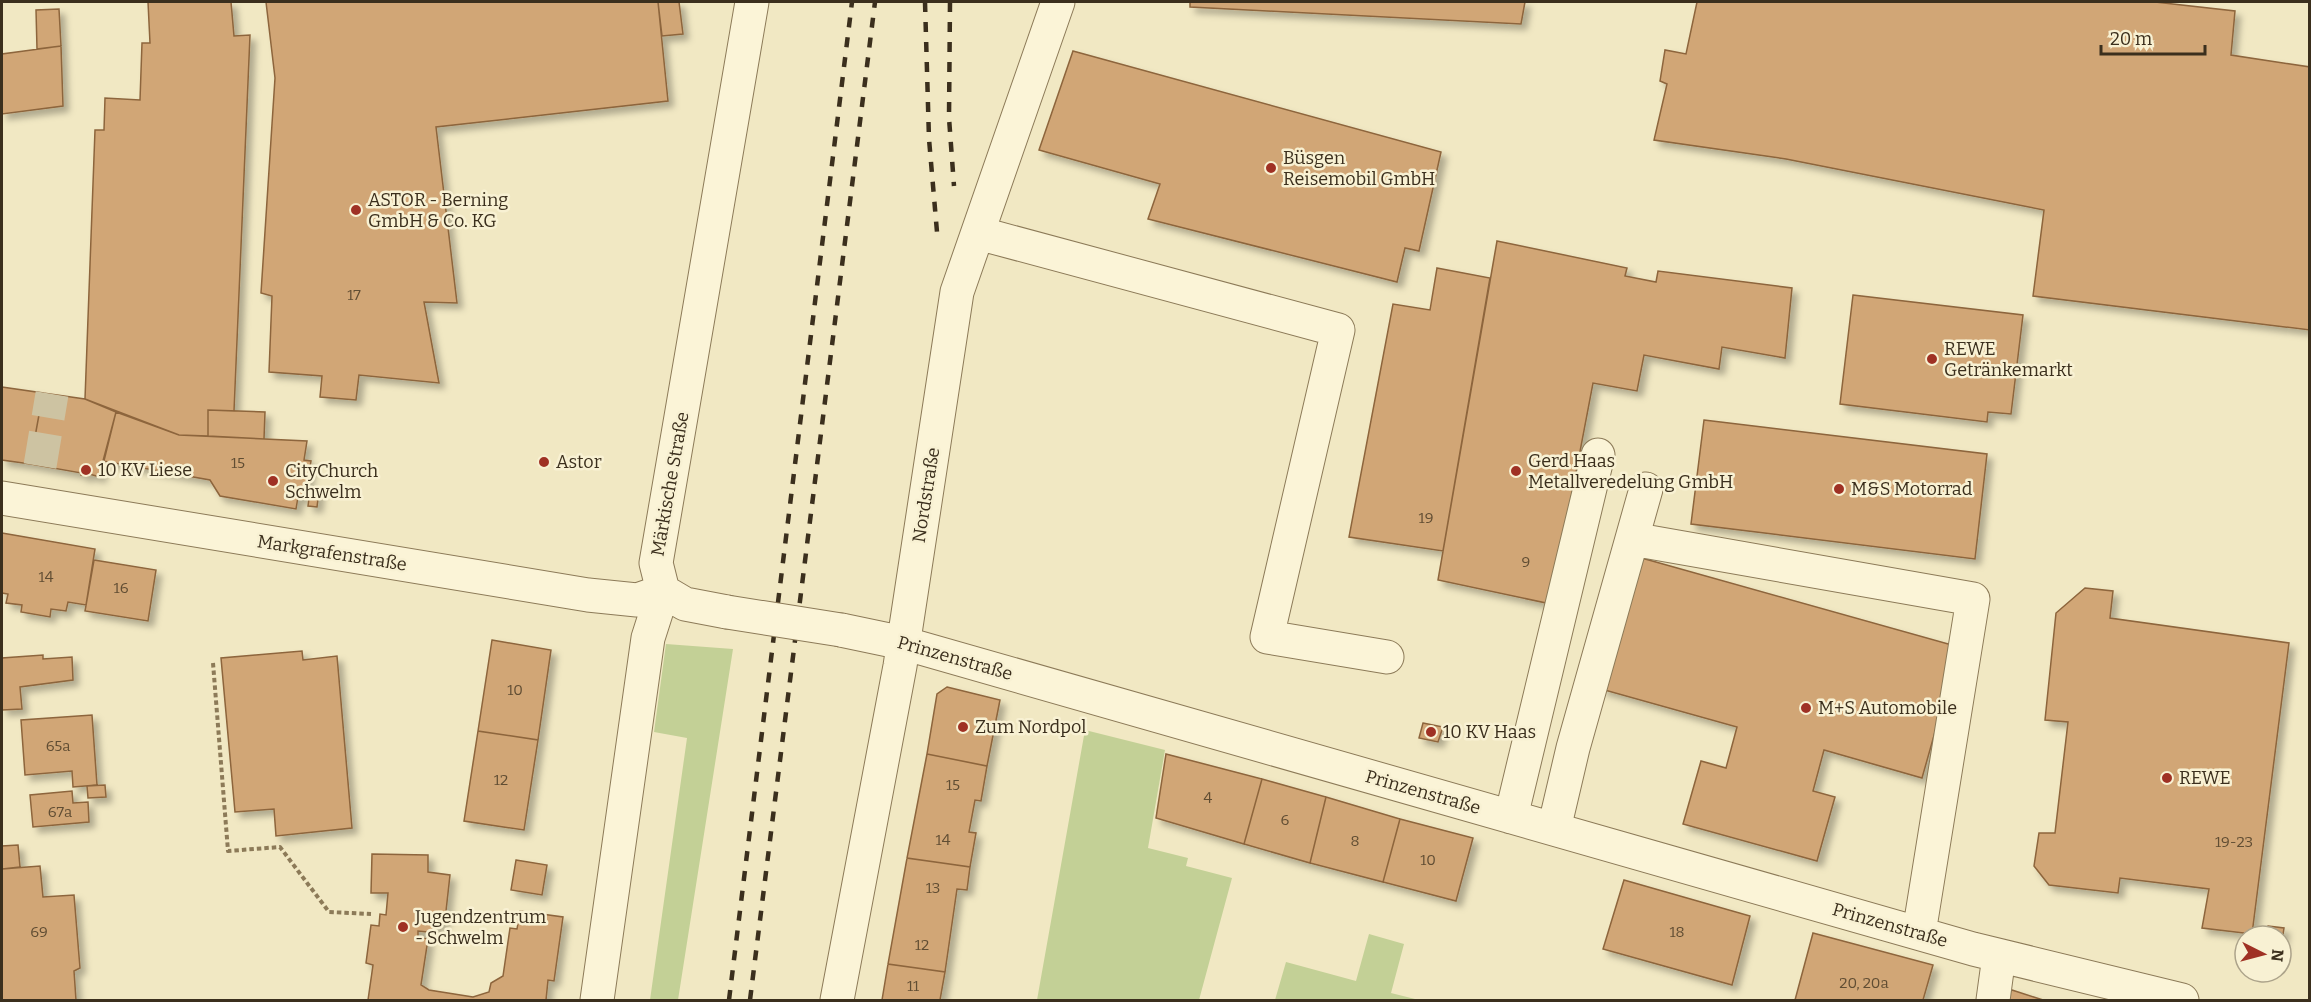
<svg xmlns="http://www.w3.org/2000/svg" width="2311" height="1002" font-family="Bitter,serif">
<style>
.green{fill:#c3d096}
.building{fill:#d1a676;stroke:#8d653c;stroke-width:1.5;filter:url(#shadow)}
.lines{fill:none;stroke-linecap:round;stroke-linejoin:round}
.minor-tunnel{stroke:#cdc3a2;stroke-width:33;stroke-dasharray:33 16;stroke-linecap:butt}
.minor-casing{stroke:#8c7a58;stroke-width:35}
.path{stroke:#8c7a58;stroke-width:4;stroke-dasharray:4.5 3;stroke-linecap:butt}
.minor{stroke:#fbf4d7;stroke-width:33}
.rail{stroke:#3b2f1d;stroke-width:4.5;stroke-dasharray:10 10;stroke-linecap:butt}
.minor-bridge-casing{stroke:#8c7a58;stroke-width:35;stroke-linecap:butt}
.minor-bridge{stroke:#fbf4d7;stroke-width:33}
.poi-dot{fill:#9f3124;stroke:#f8f1d3;stroke-width:2}
.labels{text-anchor:middle;dominant-baseline:central;stroke-width:5;stroke-linejoin:round;paint-order:stroke}
.number-label{font-size:15px;fill:#604d33}
.poi-label{font-size:18px;fill:#3b2f1d;stroke:#f8f1d3;text-anchor:start}
.street-label{font-size:18px;fill:#3b2f1d;stroke:#f8f1d3}
</style>
<defs>
<filter id="shadow"><feDropShadow dx="5.5" dy="5.5" stdDeviation="3" flood-color="#0004"/></filter>
</defs>
<rect width="100%" height="100%" fill="#f1e8c3"/>
<!-- green -->
<path class="green" d="M666,644l67,5 -55,351h-28l37,-262 -33,-6z
M1085,730l80,20 -17,98 40,10 -2,8 46,12 -33,122h-162z
M1369,934l35,10 -13,49 28,7h-144l11,-38 70,19z"/>
<!-- building -->
<path class="building" d="M148,2h83l3,34 16,-1 -16,376 -26,-1v26l-29,-1 -94,-36 10,-269h9l1,-32 35,2 2,-57h8z
M266,2h392l10,99 -232,26 21,176 -33,-1 15,81 -80,-8 -3,25 -36,-3 2,-21 -53,-4 3,-76 -11,-3 14,-215z
M658,2h21l4,32 -21,2z
M1190,2h335l-4,22 -331,-17z
M1697,2h458l80,9 -4,44 79,12v263l-277,-34 11,-86 -258,-51 -132,-19 13,-56 -7,-3 5,-31 21,4z
M59,9l2,37 -24,3 -1,-39z
M61,46l2,60 -61,8v-60z
M1073,51l368,101 -22,99 -14,-3 -8,34 -249,-63 12,-35 -121,-34z
M1497,241l130,27 -2,8 31,6 2,-11 134,17 -7,70 -63,-11 -3,22 -75,-14 -7,36 -44,-8 -42,221 -113,-24z
M1437,268l53,10 -47,273 -94,-14 44,-233 37,6z
M1853,295l170,20 -12,99 -23,-2 -1,10 -147,-18z
M2,387l41,6 -13,71 -28,-4z
M43,393l42,6 31,13 -16,65 -11,-3 1,-7 -8,-1 -1,7 -51,-9z
M208,410l57,2 -1,27 -56,-3z
M116,412l63,23 128,6 -3,19 7,1 -6,37 -7,-1 -2,12 -76,-13 -10,-16 -107,-19z
M1704,420l283,34 -12,105 -284,-35z
M82,466l8,1 -2,9 -7,-1z
M310,490l9,1 -2,16 -9,-1z
M2,533l93,16 -9,56 -18,-3 -2,9 -15,-2 -1,8 -29,-5 1,-7 -16,-2 2,-9 -6,-1z
M1638,557l321,90 -37,131 -98,-28 -11,41 22,6 -18,64 -134,-37 18,-63 25,7 11,-41 -136,-38z
M94,560l62,10 -8,51 -63,-10z
M2085,588l28,3 -3,27 179,25 -37,291 -50,-6 7,-39 -89,-11 -2,15 -69,-8 -15,-19 5,-33h16l13,-111 -23,-2 11,-107z
M492,640l59,10 -13,90 -60,-9z
M302,651l1,9 34,-4 15,172 -76,8 -2,-27 -39,3 -14,-154z
M43,655v4l29,-2 1,23 -53,7 2,22 -20,1v-52z
M947,687l53,13 -13,66 -60,-12 10,-60z
M92,715l5,70 -24,2 -1,-16 -47,4 -4,-55z
M1423,723l20,4 -5,15 -19,-4z
M478,731l60,9 -14,90 -60,-9z
M927,754l60,12 -6,35 -6,-1 -6,32 7,1 -6,34 -63,-9z
M1166,754l96,25 -18,65 -88,-26z
M1262,779l64,18 -16,66 -66,-19z
M105,785l1,12 -18,1 -1,-12z
M72,791l1,12 15,-1 1,20 -56,5 -3,-32z
M1326,797l74,22 -17,63 -73,-19z
M1400,819l73,19 -17,63 -73,-19z
M18,845l2,22 -18,2v-23z
M372,854l56,1v17l22,3 -5,45 -17,12 -10,-1v6l10,2 -7,46 8,5 44,7 16,-5 2,-9 12,-7 7,-48 7,1 3,-18 43,6 -9,64 -6,-1 -2,20h-178l5,-35 -7,-2 5,-38 8,1 1,-12 6,1 2,-22h-17z
M907,858l63,9 -3,23 -10,-1 -12,83 -57,-8z
M516,860l31,5 -5,30 -31,-5z
M40,866l3,31 31,-2 6,73 -6,3 2,29h-74v-131z
M1624,880l126,36 -18,69 -129,-36z
M2268,926l16,2 -3,20v-12h-15z
M1813,933l120,32 -10,35h-128z
M888,964l57,8 -5,28h-58z
M2012,990l31,10h-42z"/>
<g class="lines">
<!-- minor-tunnel -->
<path class="minor-tunnel" d="M40,466l12,-72"/>
<!-- minor casing -->
<g class="minor-casing">
<path id="minor" d="M978,233l360,97 -71,307 120,20
M2,498l586,97 49,5 26,-9
M1632,539l341,60 -54,334
M663,591l22,13 42,8
M841,630l62,13 1070,306 209,51
M1511,817l87,-362
M1554,829l19,-81 73,-259
M597,1000l51,-362 15,-47 -7,-28 96,-561
M837,1000l63,-334 57,-374 101,-290
M1993,1000l6,-44"/>
</g>
<!-- path -->
<path class="path" d="M213,663l15,188 52,-4 49,65 42,2"/>
<!-- minor -->
<use href="#minor" class="minor"/>
<!-- rail -->
<path class="rail" d="M925,2l4,137 8,93
M950,2l-1,116 5,68
M729,1000l123,-998
M750,1000l125,-998"/>
<!-- minor-bridge casing -->
<g class="minor-bridge-casing">
<path id="minor-bridge" d="M727,612l114,18"/>
</g>
<!-- minor-bridge -->
<use href="#minor-bridge" class="minor-bridge"/>
</g>
<!-- markers -->
<g class="poi-dot">
<circle cx="1271" cy="168" r="6"/>
<circle cx="356" cy="210" r="6"/>
<circle cx="1932" cy="359" r="6"/>
<circle cx="544" cy="462" r="6"/>
<circle cx="86" cy="470" r="6"/>
<circle cx="1516" cy="471" r="6"/>
<circle cx="273" cy="481" r="6"/>
<circle cx="1839" cy="489" r="6"/>
<circle cx="1806" cy="708" r="6"/>
<circle cx="963" cy="727" r="6"/>
<circle cx="1431" cy="732" r="6"/>
<circle cx="2167" cy="778" r="6"/>
<circle cx="403" cy="927" r="6"/>
</g>
<g class="labels">
<!-- number labels -->
<g class="number-label">
<text x="354" y="295">17</text>
<text x="238" y="463">15</text>
<text x="1426" y="518">19</text>
<text x="1526" y="562">9</text>
<text x="46" y="577">14</text>
<text x="121" y="588">16</text>
<text x="515" y="690">10</text>
<text x="58" y="746">65a</text>
<text x="501" y="780">12</text>
<text x="953" y="785">15</text>
<text x="1208" y="798">4</text>
<text x="60" y="812">67a</text>
<text x="1285" y="820">6</text>
<text x="943" y="840">14</text>
<text x="1355" y="841">8</text>
<text x="2234" y="842">19-23</text>
<text x="1428" y="860">10</text>
<text x="933" y="888">13</text>
<text x="39" y="932">69</text>
<text x="1677" y="932">18</text>
<text x="922" y="945">12</text>
<text x="1864" y="983">20, 20a</text>
<text x="913" y="986">11</text>
</g>
<!-- poi labels -->
<g class="poi-label">
<text x="1283" y="158">Büsgen<tspan x="1283" dy="21">Reisemobil GmbH</tspan></text>
<text x="368" y="200">ASTOR - Berning<tspan x="368" dy="21">GmbH &amp; Co. KG</tspan></text>
<text x="1944" y="349">REWE<tspan x="1944" dy="21">Getränkemarkt</tspan></text>
<text x="1528" y="461">Gerd Haas<tspan x="1528" dy="21">Metallveredelung GmbH</tspan></text>
<text x="556" y="462">Astor</text>
<text x="98" y="470">10 KV Liese</text>
<text x="285" y="471">CityChurch<tspan x="285" dy="21">Schwelm</tspan></text>
<text x="1851" y="489">M&amp;S Motorrad</text>
<text x="1818" y="708">M+S Automobile</text>
<text x="975" y="727">Zum Nordpol</text>
<text x="1443" y="732">10 KV Haas</text>
<text x="2179" y="778">REWE</text>
<text x="415" y="917">Jugendzentrum<tspan x="415" dy="21">- Schwelm</tspan></text>
</g>
<!-- street labels -->
<g class="street-label">
<text transform="translate(670 484) rotate(-80)">Märkische Straße</text>
<text transform="translate(926 495) rotate(-81)">Nordstraße</text>
<text transform="translate(332 553) rotate(9)">Markgrafenstraße</text>
<text transform="translate(955 658) rotate(16)">Prinzenstraße</text>
<text transform="translate(1423 792) rotate(16)">Prinzenstraße</text>
<text transform="translate(1890 925) rotate(16)">Prinzenstraße</text>
</g>
</g>
<!-- border -->
<rect width="2311" height="1002" fill="none" stroke="#3b2f1d" stroke-width="6"/>
<!-- north arrow -->
<g transform="translate(2263 954) rotate(96)"><circle r="28" fill="#f8f1d3" stroke="#aca38a" stroke-width="1.5"/>
<path d="M0-4.5L10 22L0 15L-10 22Z" fill="#9f3124"/>
<text y="-9" font-size="16" font-weight="bold" text-anchor="middle" fill="#3b2f1d">N</text>
</g>
<!-- scale -->
<path d="M2101 45v9h104v-9" fill="none" stroke="#3b2f1d" stroke-width="3"/>
<text x="2110" y="45" font-size="18" fill="#3b2f1d" stroke="#f8f1d3" stroke-width="4.5" paint-order="stroke">20 m</text>
</svg>
